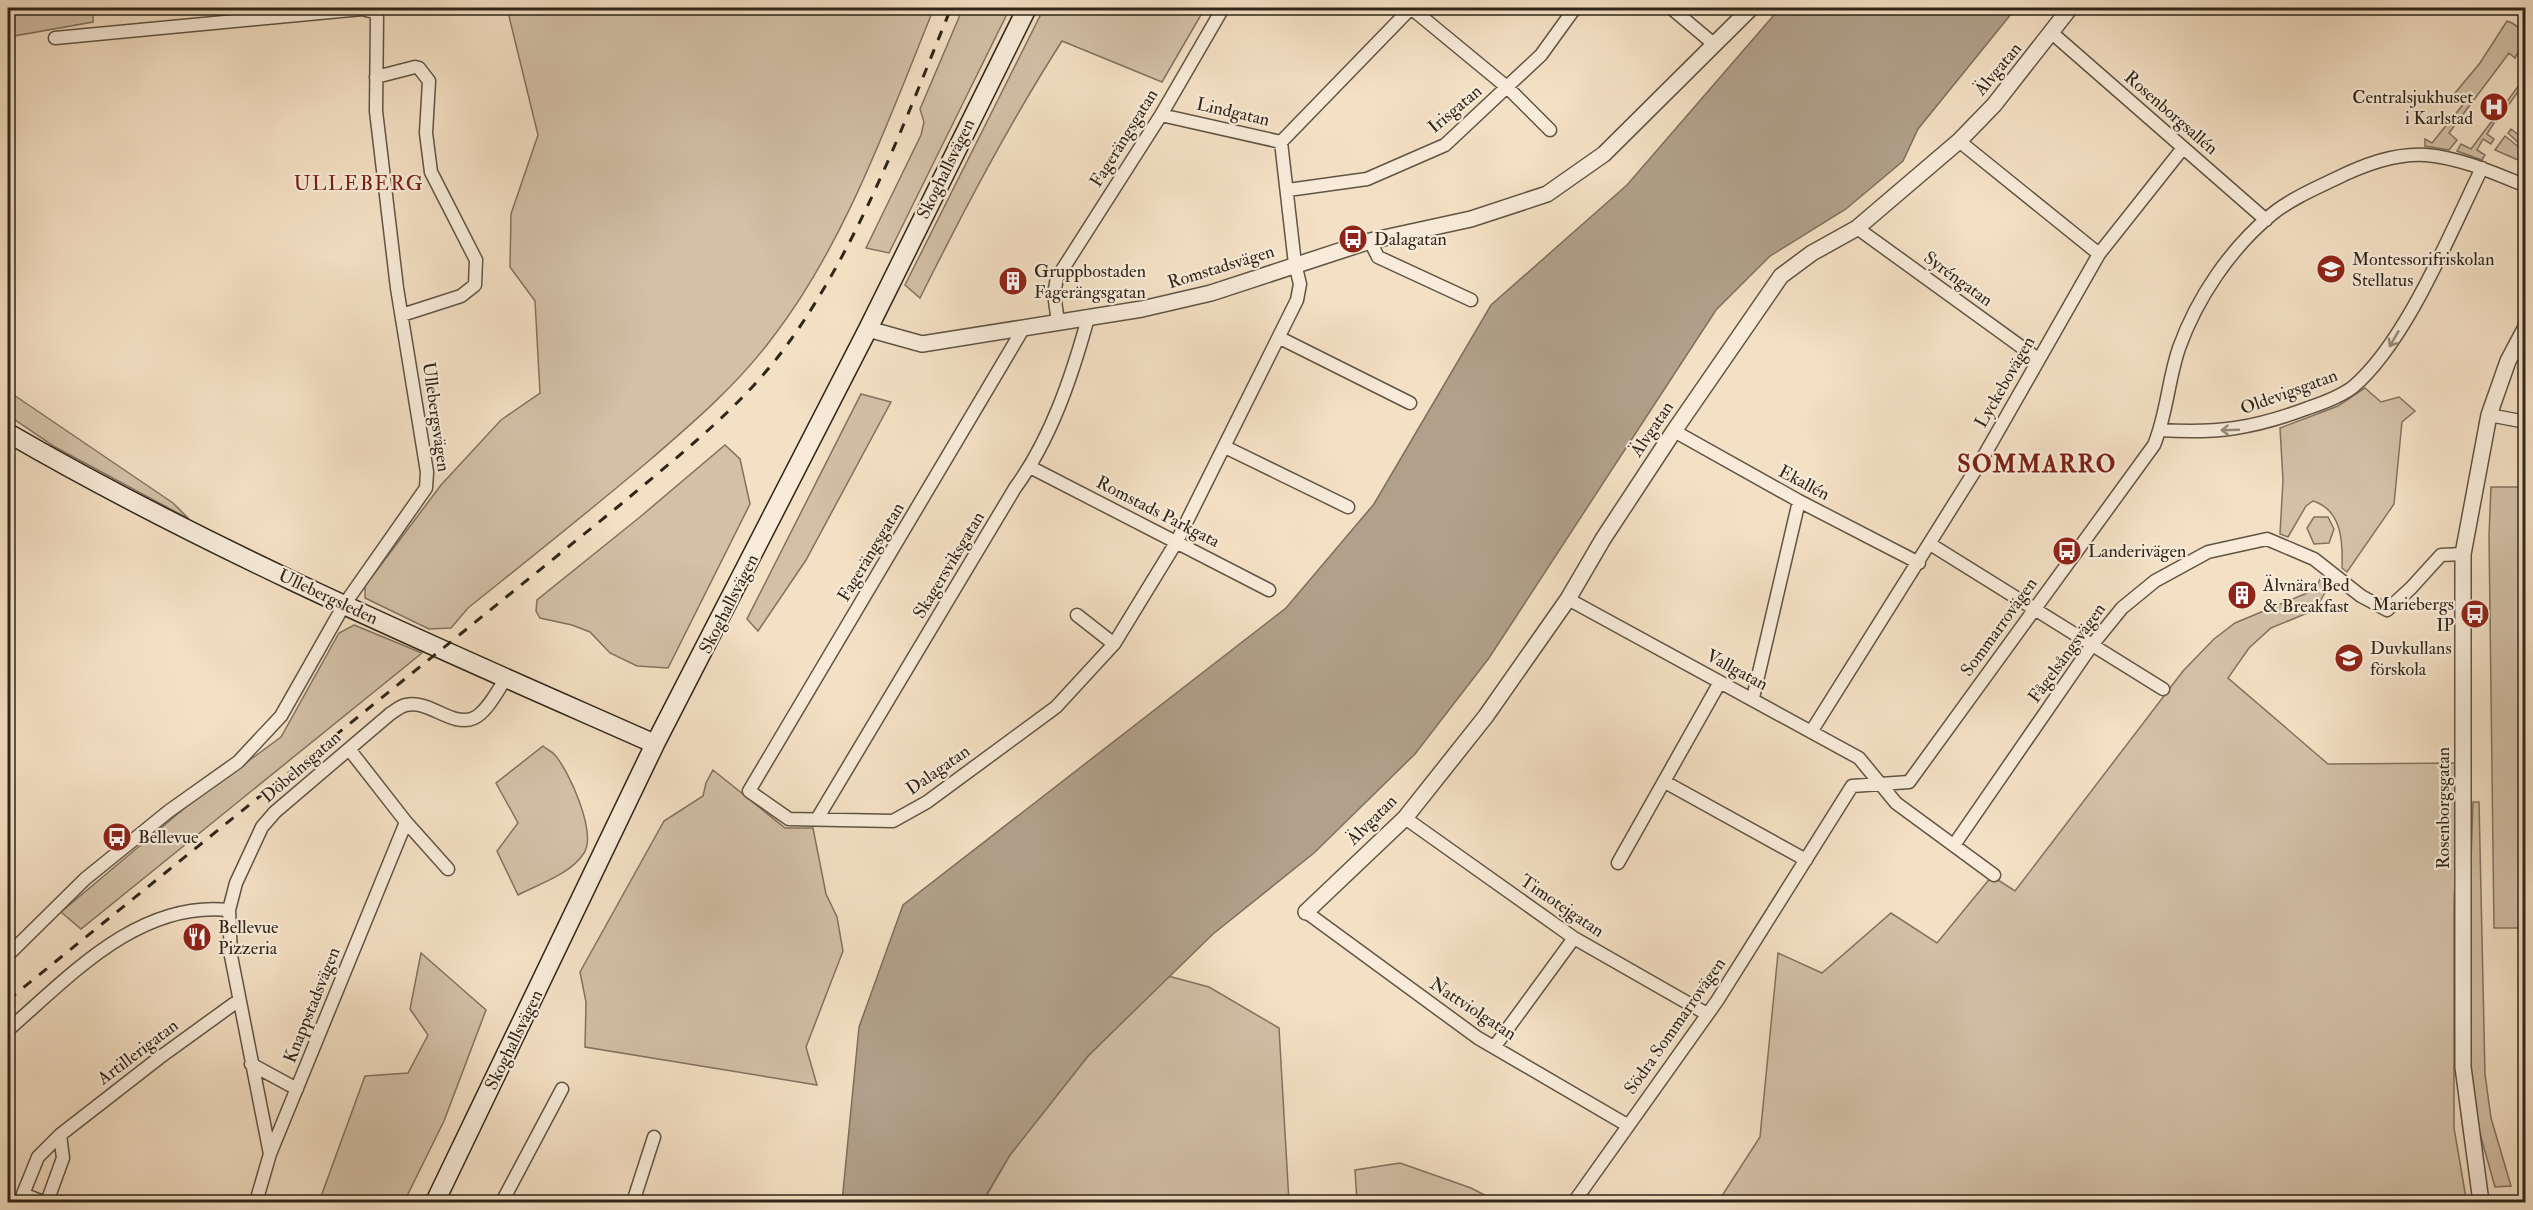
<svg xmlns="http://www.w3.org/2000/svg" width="2533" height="1210" font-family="'IM FELL Double Pica',serif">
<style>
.green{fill:#d3c0a7;stroke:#817260;stroke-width:1.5}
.water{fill:#b1a08a;stroke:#7d6f5d;stroke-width:1.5}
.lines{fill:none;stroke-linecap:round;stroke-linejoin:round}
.minor-casing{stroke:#605444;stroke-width:15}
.tertiary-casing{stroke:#605444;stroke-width:18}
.secondary-casing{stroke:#2f2519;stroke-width:21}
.minor{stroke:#f8ebd9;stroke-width:12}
.tertiary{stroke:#f8ebd9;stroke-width:15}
.secondary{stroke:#f8ebd9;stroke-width:18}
.rail{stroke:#2f2519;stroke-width:3;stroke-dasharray:10 10;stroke-linecap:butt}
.oneway{stroke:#948879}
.labels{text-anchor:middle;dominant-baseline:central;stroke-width:4.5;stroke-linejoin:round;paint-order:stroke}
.street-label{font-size:18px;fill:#2f2519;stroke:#f8ebd9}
.poi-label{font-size:18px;fill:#2f2519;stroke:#f8ebd9;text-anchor:start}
.neighbourhood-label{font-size:20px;letter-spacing:1.5px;fill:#7a1f14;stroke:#f8ebd9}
.district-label{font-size:24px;font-weight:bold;letter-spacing:1.5px;fill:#7a1f14;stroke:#f8ebd9}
</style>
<rect width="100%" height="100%" fill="#f4e0c4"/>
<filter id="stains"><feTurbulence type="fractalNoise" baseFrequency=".00333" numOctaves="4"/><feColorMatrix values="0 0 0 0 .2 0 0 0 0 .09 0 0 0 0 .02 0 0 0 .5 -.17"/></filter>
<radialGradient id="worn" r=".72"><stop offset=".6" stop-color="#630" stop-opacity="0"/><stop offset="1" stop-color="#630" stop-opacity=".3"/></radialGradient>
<!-- green -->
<path class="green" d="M8,8h85v14l-85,15z
M507,8h427c-45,110 -88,234 -161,329 -35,47 -78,84 -122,122 -60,51 -122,100 -183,149l-17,20 -22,1 -64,-31v-12l76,-101 60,-65 39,-27 -5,-92 -25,-34 1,-53 27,-79z
M963,8h47l-121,245 -23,-5 55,-113 3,-13 -4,-13z
M1044,8h161l-43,74 -100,-41c-53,83 -98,169 -142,257l-15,-13z
M2507,21c20,7 18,20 8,37l-6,-5 -60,80 8,7 -8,10 -24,-4v-7l7,4 33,-41 -10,-9 25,-30z
M2525,77v5l-28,39 -3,-2z
M2492,121l2,2 -7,11 7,5 -3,5 -8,-5 -6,11 8,5 -3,5 -25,-9 4,-7 10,5z
M2511,129l14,11v9l-17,-16z
M2505,136l20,16v11l-30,-13z
M2365,388l16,14 18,-5 16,14 -13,11 -8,82 -47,68 -5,-4c1,-26 0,-58 -29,-67l-7,5 -18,31 -8,-3 3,-54 -3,-52 58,-22z
M8,391l165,112 16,16 -134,-72 -47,-32z
M861,394l30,8 -85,158 -48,71 -11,-12z
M725,445l15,14 10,45 -82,164 -31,-2 -27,-13 -20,-21 -18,-7 -32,-7 -4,-7 1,-11 103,-83z
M2491,487h34v441h-31l-5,-393z
M2314,517h14l6,12 -5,14 -15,1 -7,-16z
M2321,577l9,7 -15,26 -44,18 -22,20 -21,30 100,86 132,-1 -6,139v226l12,70 -8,4h-740l42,-65 18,-184 44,20 69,-60 46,30 55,-67 23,15 168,-220 31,-32 21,-16 72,-30 10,-7z
M354,625l68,28 -341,276 -20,-17 125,-105 95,-70 58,-104z
M543,746c3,3 8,5 11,8 15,16 43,79 30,99 -13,21 -45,31 -66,42l-21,-44 21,-28 -22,-40z
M713,770l72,58h28l13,66 11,23 6,34 -37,96 11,38 -232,-38 1,-45 -6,-30 84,-151 39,-25 3,-13z
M2473,802h6l6,272 6,44 20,68 -16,1 -18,-64 -6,-45 -3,-127z
M421,953l65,57 -42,111 -40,81h-85l46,-126 43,-3 20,-38 -18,-26z
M1168,976l41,11 70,41 10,174h-306l27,-47 78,-99z
M1400,1163l71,25 27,14h-141l-2,-32z"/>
<!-- water -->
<path class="water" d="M1780,8h236l-98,121 -15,32 -57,48 -76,47 -54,54 -227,348 -74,96 -101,99 -101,81 -125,122 -78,99 -28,47h-140l17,-175 44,-122 383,-297 88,-104 117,-199 136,-120z"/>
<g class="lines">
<!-- minor casing -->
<g class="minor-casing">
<path id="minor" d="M1411,8l97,80 42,42
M1671,8l44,37
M2052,33l214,187
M376,77l39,-10 4,1 10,13 -3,52 5,39 45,88 -1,25 -14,11 -59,19
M1959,141l140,113
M1281,142l130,-134
M1288,190l79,-11 78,-34 96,-90 34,-47
M1857,228l181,131
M1370,241l8,16 93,43
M1058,322l-4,-28 3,-16 104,-163 62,-107
M1023,329l-274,462 40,28 104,2 34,-19 129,-95 58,-63 63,-103 120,-241 3,-16 -5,-20 -14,-122 -120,-27
M1280,338l130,65
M2489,415l37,7
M2160,430c57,4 95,-2 148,-22 15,-5 32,-11 45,-21 54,-46 97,-154 129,-219
M1674,431l125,70 120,62
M1225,447l123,60
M1030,467l239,123
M1930,544l233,145
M1568,599l291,159 37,45 98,72
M1077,615l37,29
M1753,698l46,-197
M1811,732l170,-271 118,-207 84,-106
M349,749l57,73 42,47
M1665,782l141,78
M1405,818l169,120 133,76
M817,819l198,-331c36,-49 57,-112 73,-170
M1954,845l138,-200 30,-37 33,-27 53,-29 59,-13 47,20 47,37 26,14 24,-22 30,-33 22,-1
M1618,863l102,-181
M1306,912l172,126 149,87
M8,955l77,-76 84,-68 69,-49 43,-46 63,-111 82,-117 1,-16 -30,-184 -21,-177 1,-95 -3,-4 -12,-3 -307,29
M8,1030c62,-54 131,-130 221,-120
M1495,1046l79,-108
M251,1064l46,25
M270,1154l-39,-198 -2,-46 7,-27 26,-56 13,-15 115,-98c5,-3 10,-8 16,-9 23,-6 46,23 68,13 13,-6 24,-28 32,-40
M43,1202l-20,-8 15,-37 22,-22 99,-77 80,-58
M47,1202l16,-44 -3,-23
M256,1202l14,-48 136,-332
M502,1202l60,-113
M633,1202l21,-65
M1574,1202l143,-201 135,-215 57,-4 245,-337c13,-31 14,-65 25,-97 18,-50 51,-99 92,-133 18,-15 43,-26 64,-36 28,-14 59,-26 91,-24 35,3 68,18 100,31"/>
</g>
<!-- tertiary casing -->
<g class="tertiary-casing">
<path id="tertiary" d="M868,329l54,15 220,-35 69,-16 159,-52 101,-22 76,-25 57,-40 147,-146
M1306,912l99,-94 81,-102 82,-117 35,-60 71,-108 107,-155 31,-23 45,-25 102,-87 35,-36 76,-97
M2481,1202l-18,-135v-513l26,-139 19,-54 18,-34"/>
</g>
<!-- secondary casing -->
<g class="secondary-casing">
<path id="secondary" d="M8,433c207,120 428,214 647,311
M435,1202l220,-458 213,-415 159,-321"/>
</g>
<!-- minor -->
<use href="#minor" class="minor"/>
<!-- tertiary -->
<use href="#tertiary" class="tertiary"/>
<!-- secondary -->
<use href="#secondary" class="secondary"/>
<!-- rail -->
<path class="rail" d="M8,1000l612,-495c58,-49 121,-97 167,-160 73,-101 117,-222 164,-337"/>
</g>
<!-- one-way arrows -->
<defs><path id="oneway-shaft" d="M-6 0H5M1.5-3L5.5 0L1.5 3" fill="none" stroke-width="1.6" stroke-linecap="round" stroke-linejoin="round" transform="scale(1.5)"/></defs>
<g class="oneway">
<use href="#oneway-shaft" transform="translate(2394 339) rotate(120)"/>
<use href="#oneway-shaft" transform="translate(2230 430) rotate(178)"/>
</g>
<!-- icons -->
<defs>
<g id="hospital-disc" transform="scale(1.5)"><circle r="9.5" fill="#8f2418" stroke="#f8ebd9"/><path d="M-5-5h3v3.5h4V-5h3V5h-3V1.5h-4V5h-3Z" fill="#fff"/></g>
<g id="bus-disc" transform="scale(1.5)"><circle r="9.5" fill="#8f2418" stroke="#f8ebd9"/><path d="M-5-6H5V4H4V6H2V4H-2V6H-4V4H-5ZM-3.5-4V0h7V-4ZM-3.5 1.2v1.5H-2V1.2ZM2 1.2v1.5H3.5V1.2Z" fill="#fff"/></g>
<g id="school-disc" transform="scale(1.5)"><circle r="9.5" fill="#8f2418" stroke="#f8ebd9"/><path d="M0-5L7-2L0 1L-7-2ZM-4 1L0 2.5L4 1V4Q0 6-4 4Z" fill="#fff"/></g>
<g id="building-disc" transform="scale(1.5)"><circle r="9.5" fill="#8f2418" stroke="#f8ebd9"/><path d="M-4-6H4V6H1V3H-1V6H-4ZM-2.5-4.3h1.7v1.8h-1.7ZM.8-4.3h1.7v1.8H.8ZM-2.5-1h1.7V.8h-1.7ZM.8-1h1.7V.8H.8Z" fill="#fff"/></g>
<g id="restaurant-disc" transform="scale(1.5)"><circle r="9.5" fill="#8f2418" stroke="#f8ebd9"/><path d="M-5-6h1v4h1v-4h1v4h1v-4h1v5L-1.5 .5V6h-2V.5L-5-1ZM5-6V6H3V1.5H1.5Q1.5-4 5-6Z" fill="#fff"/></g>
</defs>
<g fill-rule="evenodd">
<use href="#hospital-disc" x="2494" y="107"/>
<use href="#bus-disc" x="1353" y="239"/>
<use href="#school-disc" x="2331" y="269"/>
<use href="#building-disc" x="1013" y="281"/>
<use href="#bus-disc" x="2067" y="551"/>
<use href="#building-disc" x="2242" y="595"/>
<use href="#bus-disc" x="2475" y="614"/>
<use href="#school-disc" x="2349" y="658"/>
<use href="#bus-disc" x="117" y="837"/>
<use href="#restaurant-disc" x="197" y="937"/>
</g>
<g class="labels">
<!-- street labels -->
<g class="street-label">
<text transform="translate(1998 69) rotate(-50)">Älvgatan</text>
<text transform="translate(1455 109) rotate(-40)">Irisgatan</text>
<text transform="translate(1233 112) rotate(13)">Lindgatan</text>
<text transform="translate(2171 113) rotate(41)">Rosenborgsallén</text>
<text transform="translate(1124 138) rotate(-58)">Fagerängsgatan</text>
<text transform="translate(946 169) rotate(-64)">Skoghallsvägen</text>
<text transform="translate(1221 267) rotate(-17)">Romstadsvägen</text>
<text transform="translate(1958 279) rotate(36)">Syréngatan</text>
<text transform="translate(2005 382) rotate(-60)">Lyckebovägen</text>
<text transform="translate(2289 392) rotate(-20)">Oldevigsgatan</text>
<text transform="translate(436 417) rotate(82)">Ullebergsvägen</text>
<text transform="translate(1652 429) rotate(-56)">Älvgatan</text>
<text transform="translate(1804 483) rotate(28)">Ekallén</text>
<text transform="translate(1158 512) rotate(27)">Romstads Parkgata</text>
<text transform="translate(871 552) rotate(-59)">Fagerängsgatan</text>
<text transform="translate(949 565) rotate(-59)">Skagersviksgatan</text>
<text transform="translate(328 597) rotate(25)">Ullebergsleden</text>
<text transform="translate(729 604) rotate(-63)">Skoghallsvägen</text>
<text transform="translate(1999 627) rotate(-54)">Sommarrovägen</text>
<text transform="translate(2067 653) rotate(-54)">Fågelsångsvägen</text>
<text transform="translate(1737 670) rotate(28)">Vallgatan</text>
<text transform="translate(301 767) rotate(-41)">Döbelnsgatan</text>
<text transform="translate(938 770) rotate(-35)">Dalagatan</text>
<text transform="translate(2443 808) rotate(-90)">Rosenborgsgatan</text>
<text transform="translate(1372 820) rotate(-45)">Älvgatan</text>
<text transform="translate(1562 906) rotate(34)">Timotejgatan</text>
<text transform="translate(312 1005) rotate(-68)">Knappstadsvägen</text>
<text transform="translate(1473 1009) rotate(33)">Nattviolgatan</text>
<text transform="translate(1675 1026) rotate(-55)">Södra Sommarrovägen</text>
<text transform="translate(514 1040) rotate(-64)">Skoghallsvägen</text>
<text transform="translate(138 1052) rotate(-37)">Artillerigatan</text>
</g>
<!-- poi labels -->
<g class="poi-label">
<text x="2473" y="97" text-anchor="end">Centralsjukhuset<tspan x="2473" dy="21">i Karlstad</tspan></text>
<text x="1374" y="239">Dalagatan</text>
<text x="2352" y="259">Montessorifriskolan<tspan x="2352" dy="21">Stellatus</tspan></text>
<text x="1034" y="271">Gruppbostaden<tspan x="1034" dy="21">Fagerängsgatan</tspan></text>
<text x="2088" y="551">Landerivägen</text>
<text x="2263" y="585">Älvnära Bed<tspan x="2263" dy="21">&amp; Breakfast</tspan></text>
<text x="2454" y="604" text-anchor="end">Mariebergs<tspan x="2454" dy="21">IP</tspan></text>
<text x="2370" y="648">Duvkullans<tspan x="2370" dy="21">förskola</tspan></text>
<text x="138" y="837">Bellevue</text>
<text x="218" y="927">Bellevue<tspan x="218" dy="21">Pizzeria</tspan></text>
</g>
<!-- neighbourhood labels -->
<g class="neighbourhood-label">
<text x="359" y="183">ULLEBERG</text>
</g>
<!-- district labels -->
<g class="district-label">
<text x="2037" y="464">SOMMARRO</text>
</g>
</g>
<!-- margin -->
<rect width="2533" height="1210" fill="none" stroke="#f4e0c4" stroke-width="30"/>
<rect x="9" y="9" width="2515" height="1192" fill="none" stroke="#2f2519" stroke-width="3"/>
<rect x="15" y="15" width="2503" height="1180" fill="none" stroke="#2f2519" stroke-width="1.5"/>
<rect width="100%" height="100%" filter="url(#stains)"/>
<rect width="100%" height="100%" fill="url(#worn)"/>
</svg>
